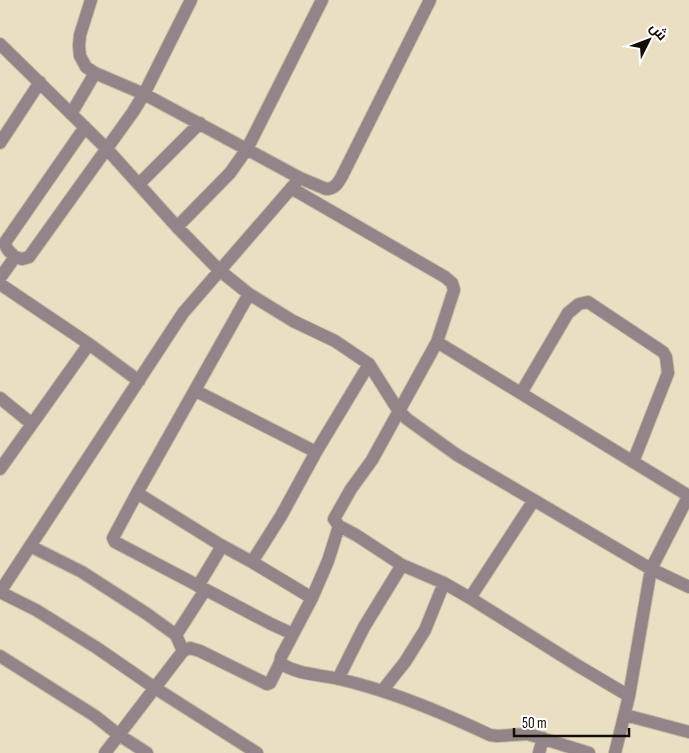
<svg xmlns="http://www.w3.org/2000/svg" width="689" height="753" font-family="'Sofia Sans Condensed',Cairo,sans-serif">
<style>
.lines{fill:none;stroke-linecap:round;stroke-linejoin:round}
.minor-casing{stroke:#c4b9a1;stroke-width:14}
.minor{stroke:#928488;stroke-width:12}
</style>
<rect width="100%" height="100%" fill="#ebdfc3"/>
<g class="lines">
<!-- minor casing -->
<g class="minor-casing">
<path id="minor" d="M91,0l-11,35 -1,11 1,10 6,11 9,6 49,21 156,84 26,11c9,0 12,-6 16,-13l88,-176
M0,44l106,104 71,79 42,43 30,24 44,27 42,20 34,23 29,46 9,9 50,36 194,114 -22,127 -14,57
M71,114l24,-41
M0,143l40,-61
M139,184l61,-61
M291,188l154,89 7,6 2,7 -17,52 -65,118 -21,29 -17,30 5,7
M177,227l53,-54 17,-24 75,-149
M15,257c-5,-5 -11,-9 -9,-16l79,-114
M0,278l15,-21 7,2 7,-2 104,-145 11,-18 47,-94
M0,284l89,60 50,37
M249,294l-112,199 82,51 33,18 29,-46 35,-64 53,-88
M437,342l252,154
M196,391l120,61
M521,393l47,-80 11,-9 9,-2 75,50 3,5 2,16 -35,89
M0,398l32,26
M0,469l89,-125
M137,493l-24,45 2,4 156,82 22,10
M689,495l-38,74 38,18
M534,500l-64,98 110,69 49,29
M30,546l52,26 65,42 29,21 7,16
M252,562l60,36
M444,583l26,15
M198,586l24,-40
M176,635l29,-45
M0,656l95,60 24,19 28,18
M280,663c18,12 38,11 59,16 13,3 27,7 40,11 38,12 75,28 111,45l7,1 31,-2 61,19
M338,679l26,-52 38,-62
M625,715l64,17
M105,753l78,-102 7,-3 10,3 67,33 3,-1 10,-20 1,-6 31,-59 16,-37 11,-35 17,9 46,30 42,18 -19,47 -20,32 -23,29
M257,753l-102,-65 -58,-40 -61,-38 -36,-18 183,-279 117,-135
M539,753l4,-15"/>
</g>
<!-- minor -->
<use href="#minor" class="minor"/>
</g>
<!-- north arrow -->
<g transform="translate(649 40) rotate(48)" stroke="#ffffff" stroke-width="4" paint-order="stroke">
<path d="M0-4L9 19L0 12L-9 19Z" fill="#120e05"/>
<text y="-8" font-size="14" font-weight="bold" text-anchor="middle" fill="#120e05">ش</text>
</g>
<!-- scale -->
<path d="M514 728v8h115v-8" fill="none" stroke="#120e05" stroke-width="2.5"/>
<text x="522" y="728" font-size="15" fill="#120e05" stroke="#ffffff" stroke-width="4" paint-order="stroke">50 m</text>
</svg>
